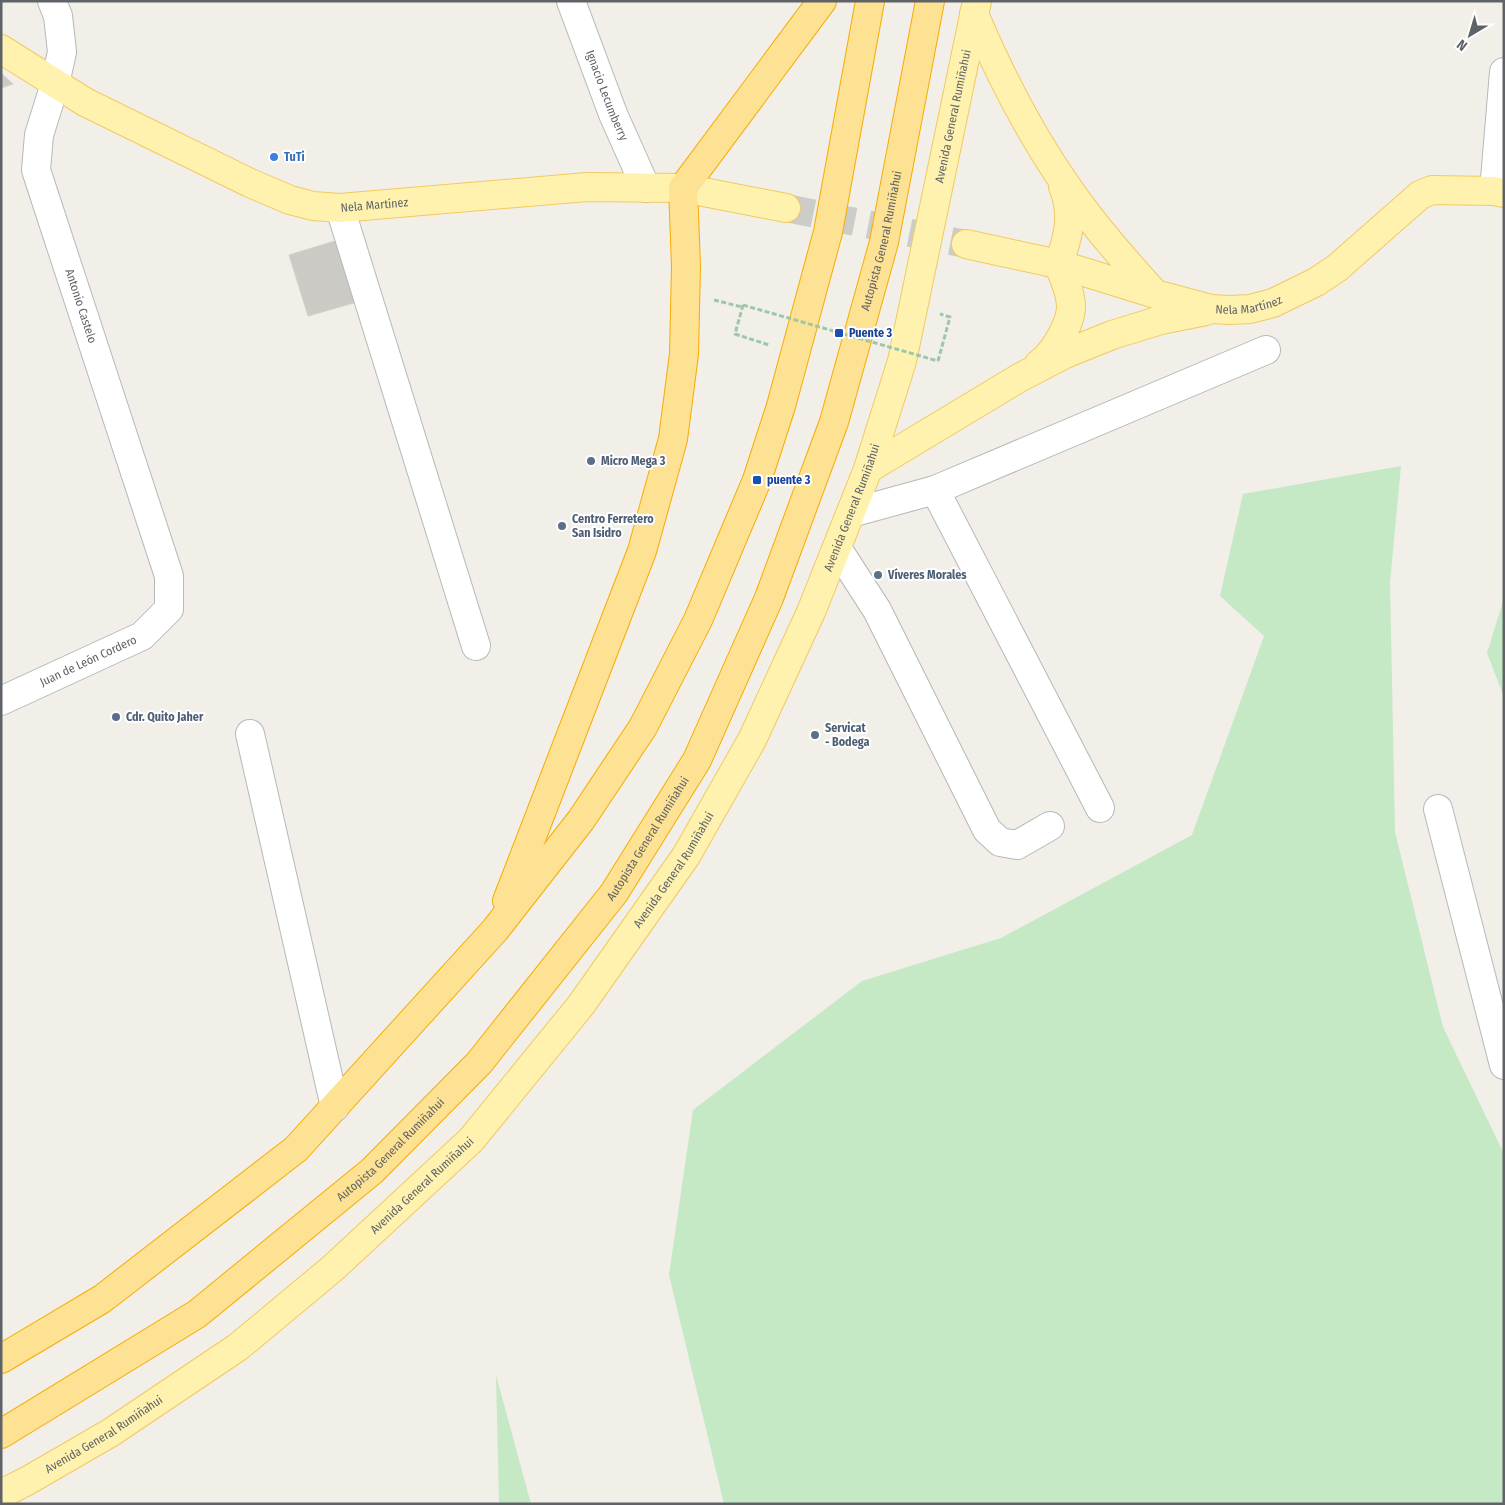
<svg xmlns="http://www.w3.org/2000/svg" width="1505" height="1505" font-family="'Fira Sans Condensed',sans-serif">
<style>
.green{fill:#c5e8c5}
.building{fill:#cccac5;stroke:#d6d1c6}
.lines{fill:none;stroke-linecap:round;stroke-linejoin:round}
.major-tunnel{stroke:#ccccc8;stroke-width:28;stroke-dasharray:28 14;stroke-linecap:butt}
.minor-casing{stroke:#b5b8bc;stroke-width:30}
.major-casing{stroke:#f2c960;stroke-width:30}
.highway-casing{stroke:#f9ab00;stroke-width:30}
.path{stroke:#9cc7a9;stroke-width:3;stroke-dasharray:5 2.5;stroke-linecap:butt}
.minor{stroke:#fff;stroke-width:28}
.major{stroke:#fff2af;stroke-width:28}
.highway{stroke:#fde293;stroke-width:28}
.path-bridge{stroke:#9cc7a9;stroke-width:3;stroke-dasharray:5 2.5;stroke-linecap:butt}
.shop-dot{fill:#3f7fe0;stroke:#fff;stroke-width:2}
.transit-dot{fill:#1a4fb4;stroke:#fff;stroke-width:2}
.service-dot{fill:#5c6f8a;stroke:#fff;stroke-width:2}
.labels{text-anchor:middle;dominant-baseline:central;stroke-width:4;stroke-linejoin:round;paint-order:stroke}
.street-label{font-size:12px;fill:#5f6368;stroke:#fff}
.shop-label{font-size:12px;font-weight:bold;fill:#366cbe;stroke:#fff;text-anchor:start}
.transit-label{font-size:12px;font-weight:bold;fill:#164399;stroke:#fff;text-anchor:start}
.service-label{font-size:12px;font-weight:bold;fill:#4e5e75;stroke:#fff;text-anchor:start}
</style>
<rect width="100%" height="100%" fill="#f1efe8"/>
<!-- green -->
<path class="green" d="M1401,466l-11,116 5,250 48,195 61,127v350h-780l-55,-229 24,-165 169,-129 139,-43 191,-103 72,-199 -44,-40 23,-102z
M1504,598v99l-17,-44z
M496,1375l35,129h-32z"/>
<!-- building -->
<path class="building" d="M1,73l12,11 -12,4z
M338,240l19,62 -49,14 -19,-61z"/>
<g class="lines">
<!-- major-tunnel -->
<path class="major-tunnel" d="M786,208l180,36"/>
<!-- minor casing -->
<g class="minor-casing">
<g id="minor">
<path id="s1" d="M571,1l42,113 33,74"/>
<path d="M1494,191l10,-119"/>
<path d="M340,208l136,438"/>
<path d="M935,490l165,318"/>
<path d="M851,513l84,-23 331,-140"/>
<path d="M837,548l40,62 110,220 13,12 17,3 33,-19"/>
<path id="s2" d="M1,701l141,-65 27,-27v-33l-133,-406 3,-35 16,-51 7,-32 -4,-36 -6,-15"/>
<path d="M250,734l85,373"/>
<path d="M1438,809l66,256"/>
</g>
</g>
<!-- major casing -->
<g class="major-casing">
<g id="major">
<path d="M974,14c30,71 66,139 113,200 21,28 44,53 67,79"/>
<path id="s3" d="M1,49l84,53 165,81 40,17 23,6 27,2 247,-21 96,1 103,20"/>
<path id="s4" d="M966,244l92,20 97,30 56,15 19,1 20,-1 23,-6 43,-21 21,-14 83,-73 12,-5 62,1 10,2"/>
<path d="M1039,364c14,-10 31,-38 32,-56 0,-15 -7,-31 -13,-44 11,-26 16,-51 5,-77"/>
<path d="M868,469l151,-91 46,-24 47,-19 49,-15 45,-9"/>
<path id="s5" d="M1,1494l26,-13 83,-48 128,-86 95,-79 138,-128 110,-135 105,-149 66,-116 59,-128 57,-143 34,-108 75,-360"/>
</g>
</g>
<!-- highway casing -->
<g class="highway-casing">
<g id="highway">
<path d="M507,901l135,-350 31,-112 11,-85 2,-88 -3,-78 139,-187"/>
<path d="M1,1359l101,-60 194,-150 199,-219 86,-110 62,-93 55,-107 59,-140 24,-74 47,-174 42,-231"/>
<path id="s6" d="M1,1434l196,-120 175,-143 107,-108 135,-170 83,-133 72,-162 65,-176 50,-180 46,-241"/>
</g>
</g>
<!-- path -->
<path class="path" d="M714,300l28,7
M743,305l-8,29 34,11
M938,361l12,-44 -10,-3"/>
<!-- minor -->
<use href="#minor" class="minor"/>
<!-- major -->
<use href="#major" class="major"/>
<!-- highway -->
<use href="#highway" class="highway"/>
<!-- path-bridge -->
<path class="path-bridge" d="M743,305l195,56"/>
</g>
<!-- markers -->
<circle class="shop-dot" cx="274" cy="157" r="5"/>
<g class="transit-dot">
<rect x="834" y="328" width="10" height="10" rx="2.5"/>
<rect x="752" y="475" width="10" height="10" rx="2.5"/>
</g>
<g class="service-dot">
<circle cx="591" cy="461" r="5"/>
<circle cx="562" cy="526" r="5"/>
<circle cx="878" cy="575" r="5"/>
<circle cx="116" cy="717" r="5"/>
<circle cx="815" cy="735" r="5"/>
</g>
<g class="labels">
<!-- street labels -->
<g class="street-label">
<text stroke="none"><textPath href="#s1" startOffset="101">Ignacio Lecumberry</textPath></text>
<text stroke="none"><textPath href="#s5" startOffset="1739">Avenida General Rumiñahui</textPath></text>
<text stroke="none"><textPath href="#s3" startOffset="412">Nela Martínez</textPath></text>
<text stroke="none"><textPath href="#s6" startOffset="1534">Autopista General Rumiñahui</textPath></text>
<text stroke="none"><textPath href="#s4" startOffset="292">Nela Martínez</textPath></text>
<text transform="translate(81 306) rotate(72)">Antonio Castelo</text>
<text stroke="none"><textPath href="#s5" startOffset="1334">Avenida General Rumiñahui</textPath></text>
<text stroke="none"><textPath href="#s2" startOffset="96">Juan de León Cordero</textPath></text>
<text stroke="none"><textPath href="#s6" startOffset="889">Autopista General Rumiñahui</textPath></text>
<text stroke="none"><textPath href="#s5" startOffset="929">Avenida General Rumiñahui</textPath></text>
<text stroke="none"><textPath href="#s6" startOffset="484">Autopista General Rumiñahui</textPath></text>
<text stroke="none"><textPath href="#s5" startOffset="524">Avenida General Rumiñahui</textPath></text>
<text stroke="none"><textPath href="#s5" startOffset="119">Avenida General Rumiñahui</textPath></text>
</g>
<!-- shop labels -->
<g class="shop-label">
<text x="284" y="157">TuTi</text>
</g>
<!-- transit labels -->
<g class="transit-label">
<text x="849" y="333">Puente 3</text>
<text x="767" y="480">puente 3</text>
</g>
<!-- service labels -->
<g class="service-label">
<text x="601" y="461">Micro Mega 3</text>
<text x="572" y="519">Centro Ferretero<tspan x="572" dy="14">San Isidro</tspan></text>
<text x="888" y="575">Víveres Morales</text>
<text x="126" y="717">Cdr. Quito Jaher</text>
<text x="825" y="728">Servicat<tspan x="825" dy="14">- Bodega</tspan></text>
</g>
</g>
<!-- border -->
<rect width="1505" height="1505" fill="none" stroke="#5f6368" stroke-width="5"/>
<!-- north arrow -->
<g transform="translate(1470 35) rotate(218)" stroke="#ffffff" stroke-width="4" paint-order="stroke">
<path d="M0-4L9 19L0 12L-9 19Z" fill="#5f6368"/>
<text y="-8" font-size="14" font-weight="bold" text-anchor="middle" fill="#5f6368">N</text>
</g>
</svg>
